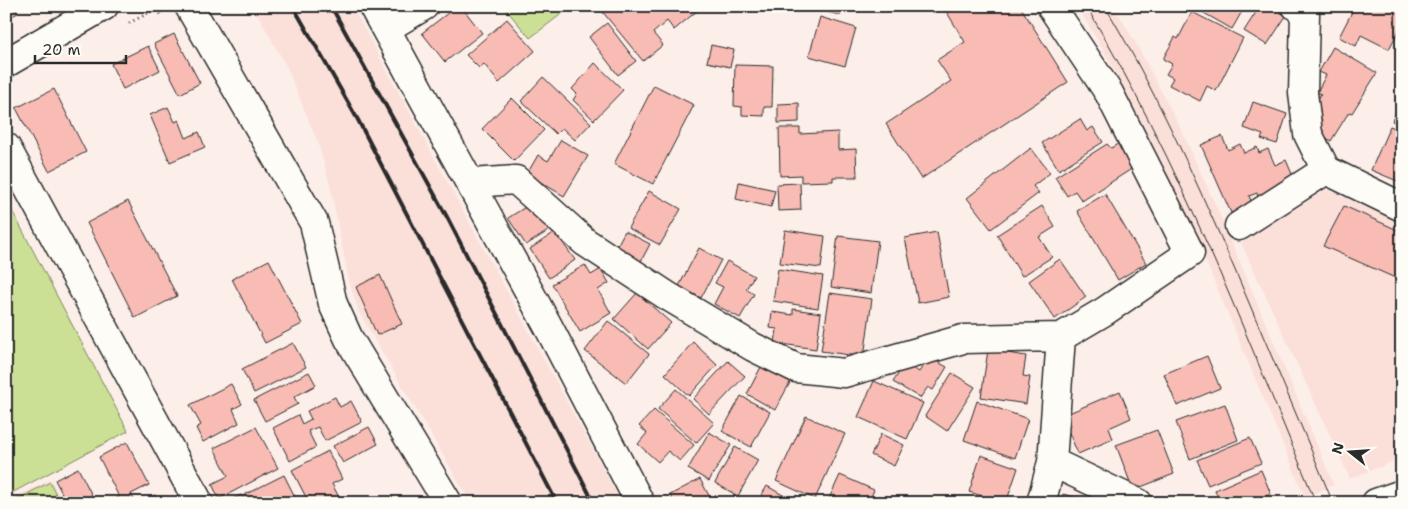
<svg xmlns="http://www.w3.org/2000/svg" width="1408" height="509" font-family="'Shantell Sans',sans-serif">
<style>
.built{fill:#fbe0da}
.green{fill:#cbe095;stroke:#7b8660}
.building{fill:#f8bcb4;stroke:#2b2b2b}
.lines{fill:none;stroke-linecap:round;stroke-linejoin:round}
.minor-casing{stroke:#2b2b2b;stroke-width:31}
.tertiary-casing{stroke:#2b2b2b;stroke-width:31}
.secondary-casing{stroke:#2b2b2b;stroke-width:31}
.path{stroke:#2b2b2b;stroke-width:3;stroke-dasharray:1 4;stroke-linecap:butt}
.minor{stroke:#fdfcf7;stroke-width:28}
.tertiary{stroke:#fdfcf7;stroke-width:28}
.secondary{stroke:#fdfcf7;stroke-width:28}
.tram{stroke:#2b2b2b;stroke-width:1}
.rail{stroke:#2b2b2b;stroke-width:4}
</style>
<rect width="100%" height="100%" fill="#fcefea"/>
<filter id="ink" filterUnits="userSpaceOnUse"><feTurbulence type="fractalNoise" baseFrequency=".02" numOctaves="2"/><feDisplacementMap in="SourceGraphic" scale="10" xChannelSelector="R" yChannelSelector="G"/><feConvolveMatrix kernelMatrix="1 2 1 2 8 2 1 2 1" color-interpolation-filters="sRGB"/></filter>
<g filter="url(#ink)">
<!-- built -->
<path class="built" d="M253,6h99l270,497h-151l-112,-190 -10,-32 -20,-100 -11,-38 -31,-75z
M1077,6h37l21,35 47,90 42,93 110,261 -29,12 -110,-261 -41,-91 -47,-88z
M1327,189l75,34v235l-52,21 -109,-236z
M51,479l13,24h-58v-1z"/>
<!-- green -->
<path class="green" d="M503,6h69l-42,32z
M6,199l122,232 -122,65z
M50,482l10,21h-50z"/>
<!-- building -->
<path class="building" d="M6,6h8l4,7 -12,6z
M457,6h4l21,27 -37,29 -23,-29z
M605,6h89l3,5 -23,19 -7,-9 -14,12 10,12 -20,16 -42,-51z
M813,6h29l-2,9 -27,-6z
M943,6h77l48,76 -147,97 -35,-55 65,-43 -14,-21 28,-18z
M1196,6h49l-13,23 -37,-21z
M1260,6h10l16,10 -19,29 -23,-14z
M1355,6h47v18l-13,25 -28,-14 -5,11 -17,-9z
M1192,12l51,26 -27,53 -9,-5 -7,15 -31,-16 4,-7 -7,-4 6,-10 -9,-5 12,-22 3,2z
M820,17l36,11 -11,38 -36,-10z
M507,19l28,32 -36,32 -15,-19 -5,4 -13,-13z
M607,23l29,38 -18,14 -29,-38z
M174,34l26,49 -20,11 -26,-50z
M711,45l23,5 -4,17 -23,-5z
M148,46l12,24 -37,19 -12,-25z
M1333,47l44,26 -25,40 -3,-1 -18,29 -15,-10 6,-11 -10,-6 2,-8 7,-12 -4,-2 9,-17 -7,-3z
M595,63l28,27 -29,30 -21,-20 4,-6 -5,-5z
M735,65l38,1 -1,41h-8v9l-22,-1v-8l-8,-1z
M543,77l48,46 -16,17 -13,-12 -6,6 -35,-33z
M654,85l40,20 -41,79 -39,-20z
M54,89l32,63 -37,19 -33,-63z
M512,98l32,32 -30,31 -32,-32z
M1402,98v27l-10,-4z
M1253,102l34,12 -10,30 -16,-5 2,-4 -19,-7z
M799,103v19l-21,1v-19z
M168,107l7,15 4,-2 7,18 13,-6 6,15 -35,15 -20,-47z
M1080,119l7,12 6,-4 10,15 -44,28 -17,-27z
M1390,126l12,5v52l-31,-13z
M779,128h21v6l38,-2v18l18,-1 1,28h-24v4l-32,1v-7l-21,1z
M1222,136l6,14 12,-6 4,9 13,-6 2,6 9,-4 7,16 11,-5 9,21 -37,16 -1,-4 -8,3 3,7 -21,10 -30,-68z
M561,140l27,16 -24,40 -37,-22 11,-19 10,6z
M1121,142l15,24 -54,35 -7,-10 -8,5 -12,-19 52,-33 4,4z
M1031,148l19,25 -17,13 6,7 -48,36 -24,-31z
M739,182l36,8 -4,17 -35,-8z
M800,183l1,27 -23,1 -1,-27z
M649,191l32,18 -21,36 -32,-17z
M1105,194l41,69 -28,17 -41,-69z
M128,201l49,95 -42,22 -48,-95z
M535,201l21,25 -30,19 -18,-27z
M1042,206l13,21 -16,10 13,20 -30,19 -25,-41z
M1344,206l58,26v49l-79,-35z
M785,230l40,6 -4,32 -41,-5z
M625,231l25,13 -11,21 -25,-14z
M555,232l20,28 -26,18 -19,-29z
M937,232l12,65 -31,6 -13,-65z
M838,236l40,5 -7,52 -40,-6z
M699,248l22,12 -20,38 -22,-12z
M1060,259l26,38 -31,22 -26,-38z
M269,260l33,64 -37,19 -33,-64z
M727,261l27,15 -8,13 8,5 -14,24 -26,-14 9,-17 -8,-4z
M585,265l6,10 10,-6 8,14 -11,7 13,23 -31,19 -28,-48z
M778,269l45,7 -5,32 -45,-7z
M380,275l22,49 -25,11 -21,-48z
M637,293l34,30 -23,26 -34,-30z
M830,293l42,6 -8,58 -43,-6z
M793,309l28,4 -5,36 -41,-6 2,-14 -7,-1 2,-16 21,3z
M608,321l41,33 -23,29 -41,-32z
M693,342l24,23 -28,31 -24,-22z
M293,343l13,24 -52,26 -12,-24z
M988,350l38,6 -3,20 7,1 -4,27 -45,-7z
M1207,356l13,32 -43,18 -13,-32z
M929,357l18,10 -14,23 -5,-3 -8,11 -27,-16 12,-19 14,9z
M728,361l17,15 -36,38 -16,-15z
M763,363l29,16 -17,31 -28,-16z
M309,372l7,13 -22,12 4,7 -33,17 -11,-21z
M952,373l23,14 -28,44 -22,-15z
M874,381l49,22 -16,36 -49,-22z
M231,384l11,20 -9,5 6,14 -36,19 -7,-14 5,-3 -11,-20z
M676,389l38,34 -18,20 -38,-34z
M1120,391l11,27 -22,10 4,11 -35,15 -16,-38z
M741,396l29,16 -19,35 -29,-16z
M335,397l5,10 11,-6 11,21 -37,19 -7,-14 -10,4 8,16 -26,14 -17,-33 25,-13 4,9 9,-5 -4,-8z
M977,401l51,18 -13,39 -51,-18z
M1225,404l13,36 -48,19 -14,-37z
M654,410l40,35 -14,16 -12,-10 -10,11 -20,-18 9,-11 -8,-7z
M806,416l39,18 -30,65 -39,-18z
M256,427l22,41 -59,31 -7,-15 16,-8 -14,-28z
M369,427l9,17 -35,19 -10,-17z
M1157,430l17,44 -41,16 -17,-45z
M709,432l22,13 -22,36 -21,-12z
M881,434l23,11 -10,21 -23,-11z
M1250,438l11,25 -53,22 -11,-25z
M127,442l22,43 -18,9 5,9h-28l11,-6 -20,-40z
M735,447l23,13 -20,36 -23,-13z
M328,451l14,28 -10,5 9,17 -32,2 -17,-33z
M981,455l37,13 -12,35 -37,-11z
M78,468l18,35h-29l-12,-23z
M1261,470l10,24 -21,9h-30l-5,-13z
M284,475l14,28h-50l-4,-8z
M840,475l34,15 -6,13h-41z
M700,479l13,24h-39l-4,-8z
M767,486l30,17h-40z
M1063,494l32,9h-34z
M155,495l4,8h-19z
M241,495l5,8h-20z"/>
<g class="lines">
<!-- minor casing -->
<g class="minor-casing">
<path id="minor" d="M189,6l125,217 19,81 16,35 99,164
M1296,6l9,8 -2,79 5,41 18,36
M387,28l37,-22
M6,63l98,-57
M6,147l193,356
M471,183l45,-3 69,62 81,53 87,52 43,21 48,5 119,-34 98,-2 44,-26 85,-58 -81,-160 -58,-87
M1239,226l87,-56 76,37
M1052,462l86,41
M1041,503l11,-41 9,-125"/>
</g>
<!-- tertiary casing -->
<g class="tertiary-casing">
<path id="tertiary" d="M373,6l175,320 92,177"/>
</g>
<!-- secondary casing -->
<g class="secondary-casing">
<path id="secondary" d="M1376,503l26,-9"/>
</g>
<!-- path -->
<path class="path" d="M129,23l25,-13 7,4"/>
<!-- minor -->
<use href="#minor" class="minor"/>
<!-- tertiary -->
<use href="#tertiary" class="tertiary"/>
<!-- secondary -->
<use href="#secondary" class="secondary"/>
<!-- tram -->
<path class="tram" d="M1086,6c94,157 160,329 230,497
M1105,6c59,99 105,205 150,311 26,62 53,124 78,186"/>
<!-- rail -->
<path class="rail" d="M293,6l65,114 199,383
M331,6l116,211 147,286"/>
</g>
</g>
<!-- margin -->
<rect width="1408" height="509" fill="none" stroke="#fdfcf7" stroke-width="25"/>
<rect x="12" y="12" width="1383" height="484" fill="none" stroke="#2b2b2b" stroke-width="2" filter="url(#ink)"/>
<!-- north arrow -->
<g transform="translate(1350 452) rotate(287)" stroke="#fdfcf7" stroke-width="4" paint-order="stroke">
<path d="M0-4L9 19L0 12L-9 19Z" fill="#2b2b2b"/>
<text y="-8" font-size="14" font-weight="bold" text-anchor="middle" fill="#2b2b2b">N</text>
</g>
<!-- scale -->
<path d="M35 55v8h91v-8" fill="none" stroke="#2b2b2b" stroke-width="2.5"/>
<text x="42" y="55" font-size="15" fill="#2b2b2b" stroke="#fdfcf7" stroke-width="4" paint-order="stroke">20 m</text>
</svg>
